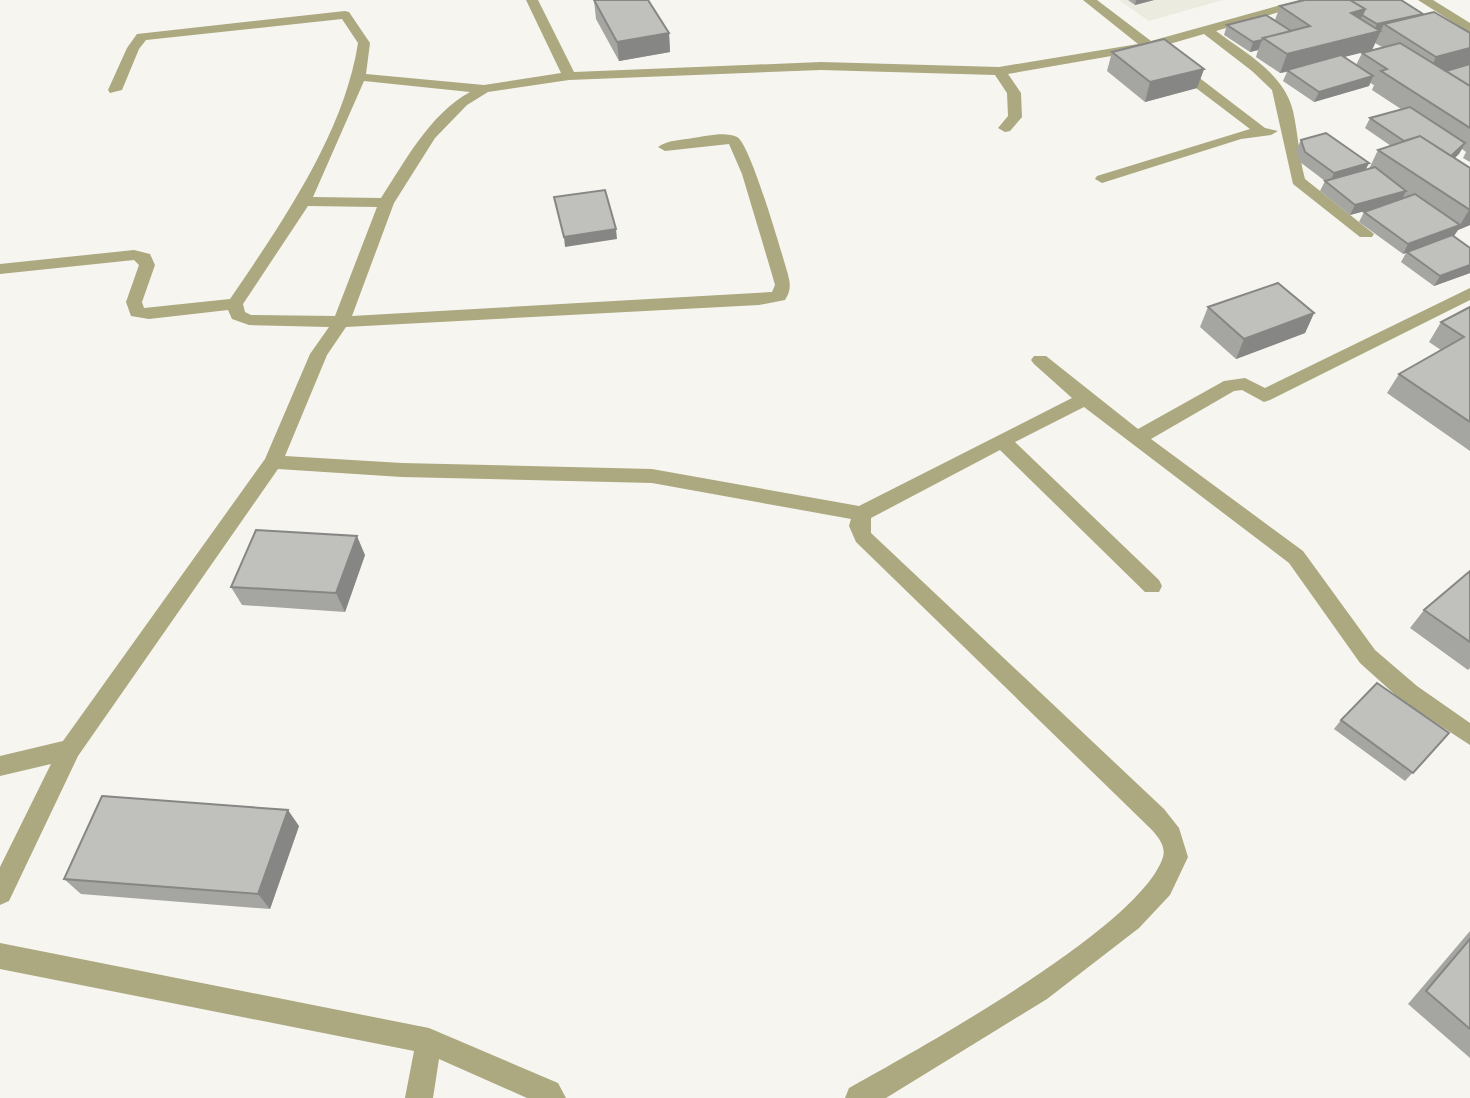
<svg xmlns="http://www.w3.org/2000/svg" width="1470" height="1098" font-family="Quicksand,sans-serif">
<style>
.built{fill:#ecebdf}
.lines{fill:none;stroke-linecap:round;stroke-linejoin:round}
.minor{fill:#aca87f;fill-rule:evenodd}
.wall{fill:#a5a5a2;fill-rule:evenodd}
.shaded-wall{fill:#868684}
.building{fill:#c0c0bc;stroke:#868684;stroke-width:2}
</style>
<rect width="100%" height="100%" fill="#f6f5f0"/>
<!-- built -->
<path class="built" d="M1119,0h104l-74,21z"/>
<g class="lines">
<!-- minor -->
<path class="minor" d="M526,0h12l36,72 247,-10 178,5 139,-23 -55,-44h14l54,41 148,-41h20l-103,31c29,22 68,42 77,80 5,22 6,46 12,68l69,55 -2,3h-12l-67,-53 -21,-94 -20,-19 -48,-37 -45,13 106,81 13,3 -7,4 -30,4 -139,44 -7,-4 2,-3 153,-47 -104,-79 -138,24 13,19 1,24 -12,14 -5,1 -7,-4 10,-12 -1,-23 -12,-18 -174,-5 -252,10 -81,12 -21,13 -32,33 -41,65 -42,113 420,-24 3,-7 -4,-14 -29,-97 -13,-30 -64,7 -7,-4c9,-7 24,-7 35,-9 12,-2 33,-7 44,-1 13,6 44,114 50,134 3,11 5,18 -2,29l-26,5 -413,22 -19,28 -42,101 117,7 250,6 207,37 213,-108 -38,-34 -3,-4 3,-4h12l92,73 86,-48 21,-3 20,10 205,-100v12l-200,100 -6,2 -22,-12 -8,1 -83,48 152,112 72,99 42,36 53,37v22l-69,-45 -41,-37 -71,-100 -205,-156 -69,35 144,138 3,6 -3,6h-14l-145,-142 -129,68v15l293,276 15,19 9,29 -18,38 -31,33 -92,71 -161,99h-41l4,-10c68,-38 292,-161 314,-231 3,-10 -4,-19 -11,-27l-296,-288 -7,-16 2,-7 -199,-36 -250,-6 -124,-8 -200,287 -69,145 -9,4v-38l51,-103 -51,12v-20l63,-15 202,-282 45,-105 19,-27 -80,-2 -17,-6 -4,-9 -79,9 -18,-3 -5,-14 13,-37 -5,-5 -134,14v-10l134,-14 16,4 5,11 -13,37 2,6 86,-9c51,-75 114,-165 128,-256l-16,-24 -196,21 -7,9 -17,41 -12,3 -2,-3 19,-42 10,-14 208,-23 4,1 21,31 -4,31 118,11 77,-12zM364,81l106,11c-41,23 -64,68 -89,106l-68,-1zM308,206l69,1 -42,109 -84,-1 -6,-3 -2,-8z
M1418,0h15l37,23v10z
M0,943l429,85 129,55 8,15h-39l-88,-39 -6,39h-28l9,-47 -414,-82z"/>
</g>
<!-- wall -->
<path class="wall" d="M594,0l75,33 1,19 -51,9 -23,-42z
M1128,0h26l-19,5z
M1280,6l143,8 47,19v129l-7,-4 3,-6 -4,-3 -7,9 15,10v57l-12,5 -5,6 17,12v25l-36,13 -33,-24 5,-9 -3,1 -44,-32 5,-10 1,-1 -15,4 -30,-24 5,-10 -25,-19 -4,-12 5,-10 65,30 3,-1 9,-19 13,-4 -26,-18 5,-10 31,-9 -29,-19 2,-5 -4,-2 -1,3 -55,16 -31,-21 4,-9 -7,1 -24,-16 2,-7 -8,2 -26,-17 3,-10 48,-5zM1380,32l-5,11 7,4 -20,6 -6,12 -12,-8 28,-7z
M1112,52l92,17 -7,19 -52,14 -38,-31z
M1208,307l106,6 -9,20 -69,26 -36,-32z
M1470,307v144l-83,-58 12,-19 42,-24 -12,-8 12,-20z
M365,555l-20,57 -103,-7 -11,-18z
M1470,571v97l-2,2 -58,-42 14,-18z
M1341,720l108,13 -44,48 -71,-52z
M299,826l-29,83 -189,-15 -17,-15z
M1470,931v127l-62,-54z"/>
<!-- shaded-wall -->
<path class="shaded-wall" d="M1136,0h18l-19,5z
M1365,9l-8,19 -6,-15z
M1423,14l-39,10 -12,26 -92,23 7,-19 86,-21 4,-9z
M669,33l1,19 -51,9 -2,-19z
M1262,40l-4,10 -8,2 3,-10z
M1470,48v17l-43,11 9,-19z
M1204,69l-7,19 -52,14 5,-20z
M1373,76l-4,10 -55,16 5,-10z
M1465,143l-6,11 -16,15 6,-11z
M1369,163l-5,10 -35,11 5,-11z
M1406,191l-5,10 -51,14 5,-10z
M1469,210h1v15l-12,5 -4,6 -51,18 5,-10 52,-19z
M616,229l1,10 -52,8 -1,-10z
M1470,265v8l-36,13 6,-10z
M1314,313l-9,20 -69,26 8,-20z
M357,536l8,19 -20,57 -9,-19z
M288,810l11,16 -29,83 -12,-15z"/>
<!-- building -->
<path class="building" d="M594,0h54l21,33 -52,9z
M1305,0h45l15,9 -14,4 29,18 -93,23 -24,-16 47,-12 -30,-20z
M1350,0h51l22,14 -46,10 -15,-9 3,-6z
M1434,12l36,21v15l-34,9 -52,-33z
M1266,15l25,16 -28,7 -1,2 -9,2 -26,-17z
M1164,39l40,30 -54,13 -38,-30z
M1400,43l70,43v42l-89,-57 6,-2 -25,-16z
M1341,55l32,21 -54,16 -32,-22z
M1470,64v22l-24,-15z
M1410,107l55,36 -14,13 -31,-20 -16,5 -34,-23z
M1326,133l43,30 -35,10 -29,-21 -4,-12z
M1420,136l50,32v42l-92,-60z
M1375,167l31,24 -51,14 -30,-24z
M605,190l11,39 -52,8 -10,-40z
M1415,194l45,31 -52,19 -44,-32z
M1452,235l18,13v17l-30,11 -33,-24z
M1278,283l36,30 -70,26 -36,-32z
M1470,307v115l-71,-48 65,-37 -23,-15z
M256,530l101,6 -21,57 -105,-6z
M1470,571v71l-46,-32z
M1377,683l72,50 -36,40 -72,-53z
M102,796l186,14 -30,84 -194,-15z
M1470,939v90l-44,-38z"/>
</svg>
